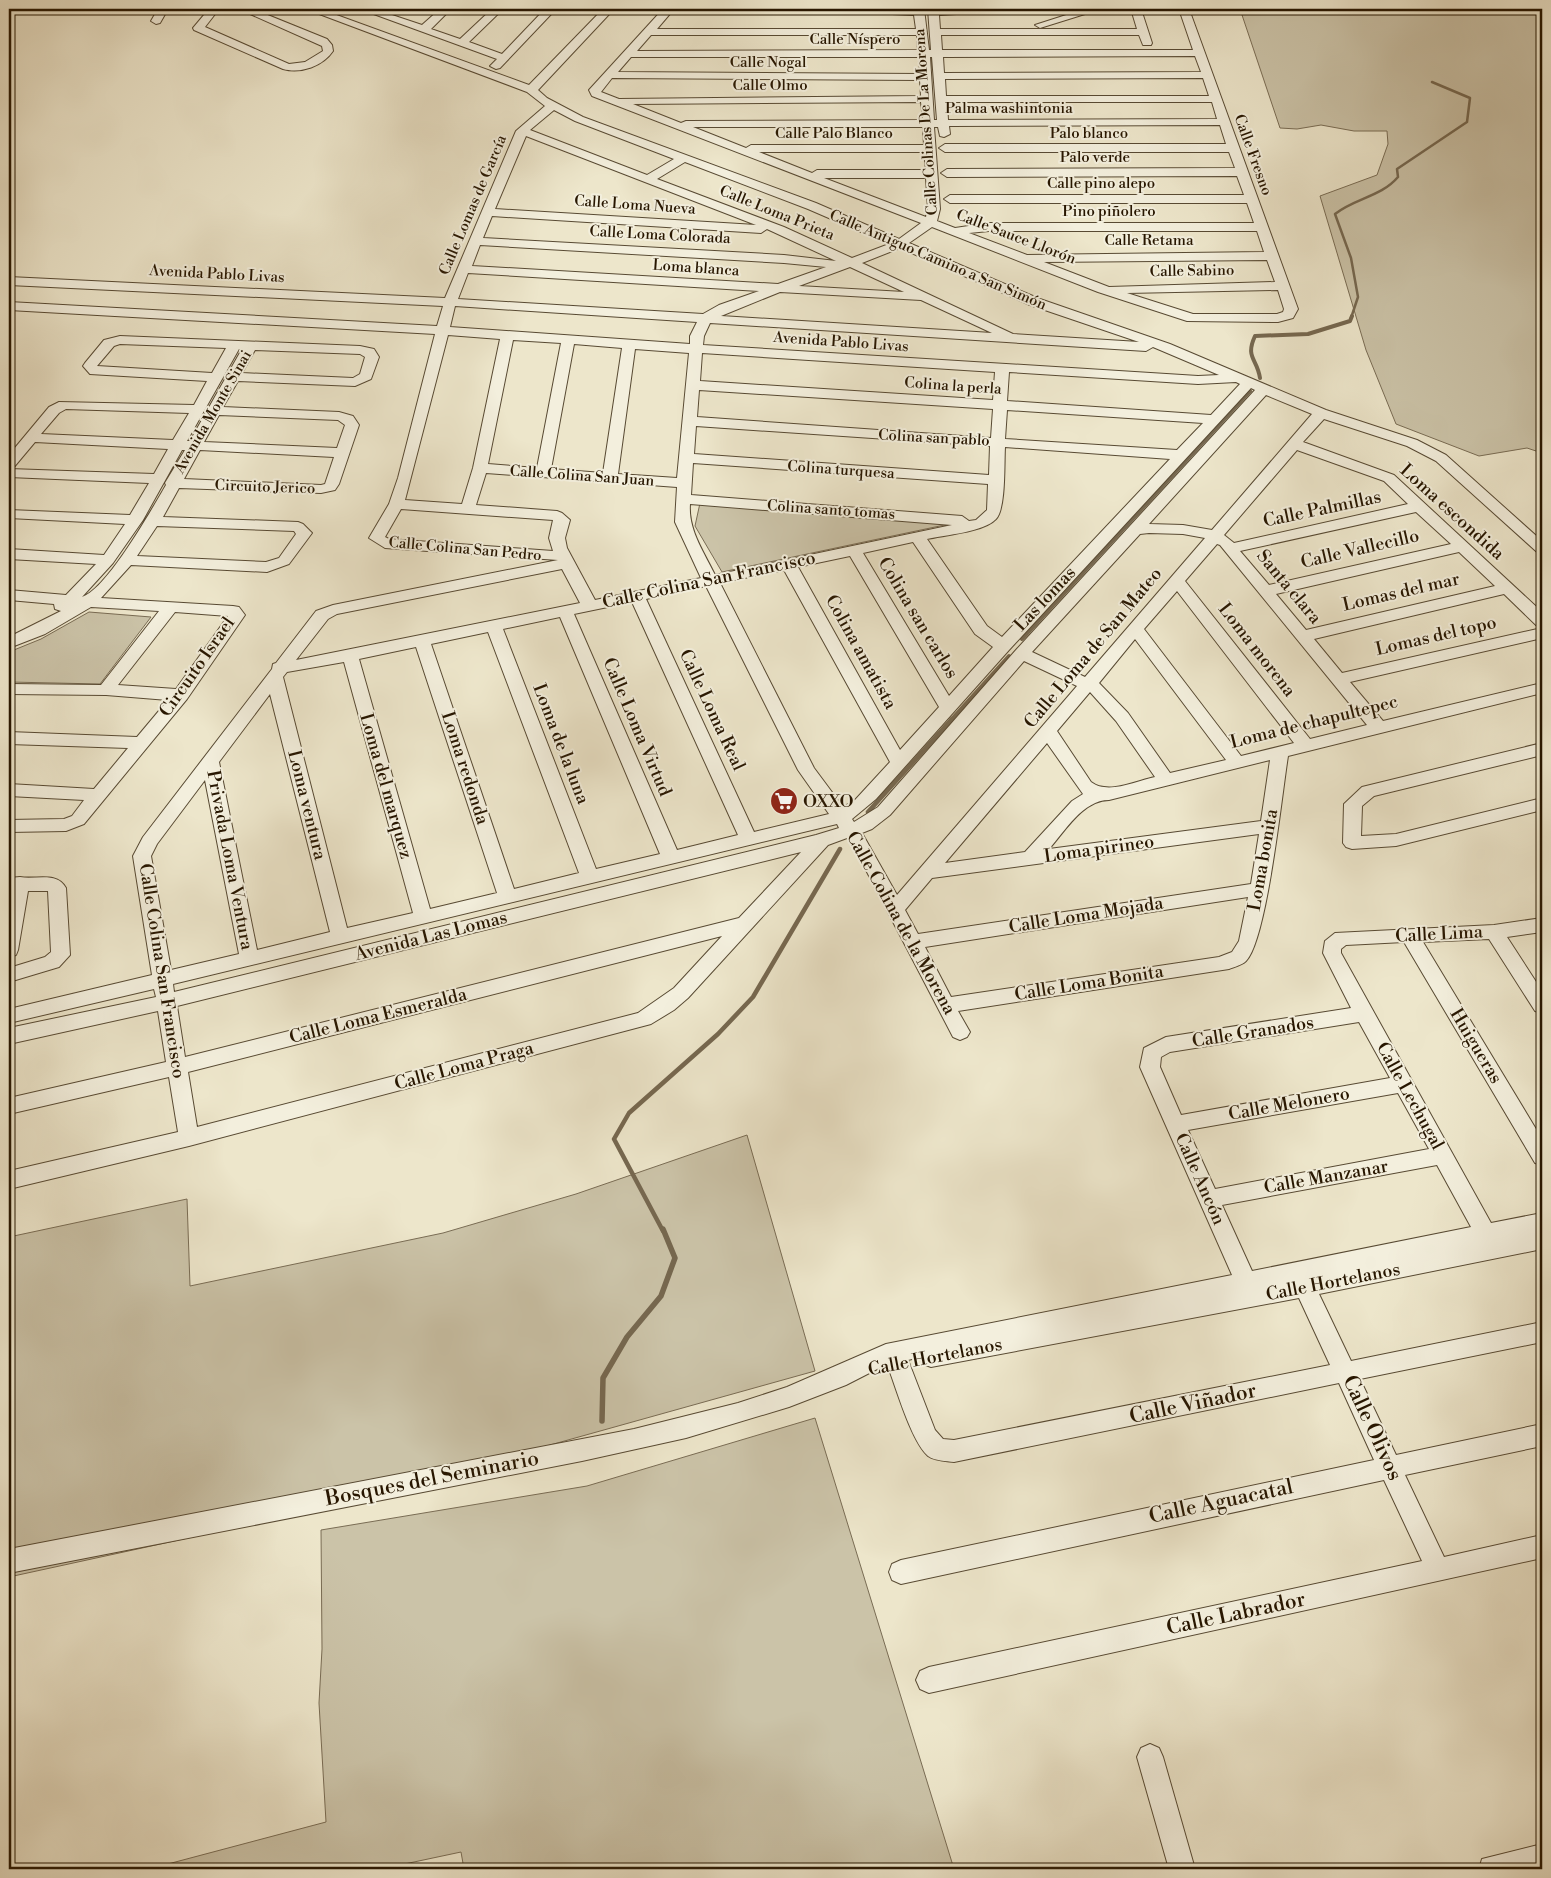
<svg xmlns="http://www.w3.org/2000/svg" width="1551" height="1878" font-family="'Libre Bodoni',serif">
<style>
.green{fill:#cbc3a8;stroke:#796c54}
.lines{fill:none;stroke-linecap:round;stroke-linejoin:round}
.stream-far3{stroke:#766850;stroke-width:2.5}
.stream-far2{stroke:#766850;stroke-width:4}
.stream-far1{stroke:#766850;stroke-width:4.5}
.stream{stroke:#766850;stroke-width:5.5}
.minor-casing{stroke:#584a33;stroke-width:2}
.minor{fill:#f3efdd;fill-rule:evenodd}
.labels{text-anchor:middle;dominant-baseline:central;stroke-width:4;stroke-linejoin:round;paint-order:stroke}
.far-street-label{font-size:15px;fill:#271600;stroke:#f3efdd}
.street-label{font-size:18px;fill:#271600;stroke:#f3efdd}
.poi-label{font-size:18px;fill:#271600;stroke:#f3efdd;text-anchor:start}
.near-street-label{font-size:21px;fill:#271600;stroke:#f3efdd}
</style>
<rect width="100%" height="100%" fill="#ede6cb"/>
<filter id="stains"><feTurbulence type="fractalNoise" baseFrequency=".004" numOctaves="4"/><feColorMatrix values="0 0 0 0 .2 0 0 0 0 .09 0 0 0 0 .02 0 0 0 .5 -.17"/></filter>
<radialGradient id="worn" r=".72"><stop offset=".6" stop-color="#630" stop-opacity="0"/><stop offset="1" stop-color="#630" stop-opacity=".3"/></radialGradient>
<!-- green -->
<path class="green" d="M1240,9h302v444l-15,-5 -48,8 -83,-32 -30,-74 -46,-154 57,-21 11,-31 -1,-13h-33l-33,-6 -24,4 -17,-1z
M700,503l254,20 -232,49 -27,-46z
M89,612l62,5 -51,67 -91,-2v-30l32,-13z
M747,1135l68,236 -494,138 -312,68v-340l178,-38 3,87 253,-53 133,-39z
M815,1418l139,451h-490l-3,-17 -80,17h-232l177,-47 -7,-119 3,-54 -1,-119 266,-44z"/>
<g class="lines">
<!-- stream-far3 -->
<path class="stream-far3" d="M1351,318l7,-21 -7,-39 -16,-44c20,-16 46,-17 63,-37l-1,-8 70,-47 3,-24 -38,-16"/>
<!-- stream-far2 -->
<path class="stream-far2" d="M1260,378c-3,-20 -15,-20 -5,-42l53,-2 42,-13 2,-5
M1022,639l228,-248
M951,720l58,-64"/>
<!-- stream-far1 -->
<path class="stream-far1" d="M868,812l84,-93
M663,1231l-49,-92 15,-26 89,-79 35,-37 87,-148"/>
<!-- stream -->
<path class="stream" d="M602,1421l1,-43 24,-41 34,-41 14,-38 -12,-29"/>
<!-- minor casing -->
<g class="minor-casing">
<path id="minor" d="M158,9h10l-8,14 -4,1 -5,-3z
M209,9h10l-14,18 84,37 16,-2 18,-11 -1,-5 -83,-37h14l74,30 5,6 1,6c-10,15 -32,23 -50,18l-89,-39 -1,-2z
M306,9h14l209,76 74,-76h11l-76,81 9,8 36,19 233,86 83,36 22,-16 -329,-127 -3,-6 74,-81h11l-17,20h259l-2,-14 -66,-3 -130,2 -5,-3 1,-2h210l5,41h2l-3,-41h68l-5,3 -52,3 1,14h197l-6,-20h10l11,34 -1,2h-8l-4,-10h-198l1,15h251l-14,-41h10l109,300 -5,9 -15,4 -91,-1 -89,-29 -166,-65 -23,16 131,56 130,45 156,66 91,30 29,15 96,86v13l-5,-2 -101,-91 -29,-15 -83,-27 -21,23 91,33 148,137v14l-6,-1 -32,-31 -190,45 28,34 200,-45v10l-192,44 33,39 159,-38v10l-254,63c-6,37 -21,184 -42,205 -4,4 -12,6 -17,8l-271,42 12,21 -3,5 -7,3 -7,-3 -98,-188 -8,-11 -19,7 -140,153 -14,12 -23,14 -462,122 -180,43v-18l169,-39 -9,-55 -160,37v-16l157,-36 -8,-51 -149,33v-16l147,-31 -2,-8 -145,34v-14l143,-34 -19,-119 10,-19 129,-168 1,-5 3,-1 40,-52 17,-6 225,-45 -173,-12 -16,-10 20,-34 9,-26 37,-144 -426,-24v-8l428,24 6,-20 -434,-21v-8l436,21 71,-167 29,-25 -18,-14zM651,35h266l1,15 -281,1zM1195,56l6,16 -257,1 -1,-16zM631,57h288l1,17 -302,-2zM930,57h2l5,63h-3zM612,78l308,2 1,16 -302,3 -18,-7zM1203,78l6,18h-263l-1,-17zM921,102l2,18 -237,1 -5,2 -48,-19zM947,102h265l5,17 -269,1zM554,110l21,11 99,38 -27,16 -117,-45zM1220,125l6,19h-281l-6,4 6,4h284l6,16 -288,1 -6,4 6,4 290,-1 7,19h-294l-6,4 6,4h297l7,20h-265l-34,5 -18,-7 3,-12 -6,-82h4l2,9 4,1 6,-3 -1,-8zM693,127h230l1,18h-173l-5,3zM526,136l230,89 -261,-16zM759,152h165l2,18h-109l-5,3zM685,162l123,47 81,35 -37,14 -68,-31 -127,-48zM824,178h102l2,31 -2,8zM492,216l269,17 6,-4 69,32 -52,-6 -301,-17zM989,231h268l7,21 -237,3 -58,-22zM480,245l304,18 42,4 -48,17 -306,-18zM900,248l130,57 109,37 -126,-8 -151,-71zM1267,260l8,22 -166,5 -65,-25zM850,267l54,25 -105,-6zM468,273l291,18 -40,14 -16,9 -245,-15zM1278,290l6,19 -1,3 -6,2h-84l-66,-21zM780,292l141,8 71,33 -271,-17zM455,306l242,16 -7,14v8l-240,-17zM710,323l436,28 7,-4 66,28 -21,1 -495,-31 1,-9zM448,335l52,4 -27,129 -11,36 -57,-4zM513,340l48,3 -24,125 -49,-4zM574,344l48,4 -19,125 -52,-4zM635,349l54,4 -12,125 -59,-4zM702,353l293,19 -2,28 -293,-19zM1009,372l189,12 38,-2 4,2 -29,31 -204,-14zM1251,388l4,2 -239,260 -138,157 -24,15 -2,-3 24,-20 133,-149zM699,390l294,19 -2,29 -294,-21zM1266,395l46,19 -100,116 -29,-5 -34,-1zM1007,410l196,13 -26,27 -172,-11zM696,426l294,20 -1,29 -295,-21zM1005,447l165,12 -168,178 -15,-11 -60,-87c18,-4 57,-7 69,-20 10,-10 8,-56 9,-72zM1297,450l87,31 24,23 -174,39 -10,-8zM693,463l295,21 -1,26 -11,10 -7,1 -7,-5 -271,-21zM486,473l191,14 -2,35 26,56 -106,22 -28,-52 -2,-10 5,-18 -8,-7 -5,-2 -81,-6zM690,504l262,21 -237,50c-11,-23 -27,-45 -25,-71zM401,509l152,11 -4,18 4,13 -164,-12 -4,-2zM1416,512l35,32 -182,41 -29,-34zM1149,533l34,1 22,4 -120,139 -53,-25 108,-118zM913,542l62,92 18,13 -44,49 -86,-143zM1217,544l3,1 147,180 -57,14 -125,-158zM1459,552l36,34 -189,44 -30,-36zM850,556l89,151 -39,43 -102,-183zM562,569l18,34 -284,57 32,-41 9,-5zM784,570l106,192 -35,38 -12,7 -29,-39 -94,-185zM706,586l92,184 31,44 -75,18 -108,-233zM1177,591l117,152 -53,13 -97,-127zM632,602l106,233 -61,15 -103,-236zM560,617l100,237 -64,15 -93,-240zM488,632l91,241 -65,16 -83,-245zM1135,639l91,121 -56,13 -42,-60 -29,-30zM416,647l81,246 -67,16 -71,-250zM1024,661l53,25 -180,209 -35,-62 10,-4 18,-14zM344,662l69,251 -66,15 -64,-251 4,-5zM1090,692l26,29 39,56c-19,4 -47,18 -64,5l-34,-51zM270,694l60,238 -73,18 -38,-188zM1047,743l36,51 -11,7 -47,51 -80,11zM1270,760l-9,61 -212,28c16,-18 34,-49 60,-49zM205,780l34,174 -68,16 -20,-114 6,-12zM837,824l2,4 -23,7 -642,157 -1,-8zM1259,834l-8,50 -333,50 -13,-24 27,-32zM801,852l-62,66 -554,139 -8,-51zM1248,897l-9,44 -7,11 -13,5 -268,40 -26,-50zM722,936l-48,52 -36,25 -441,114 -9,-55z
M360,9h14l48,16 18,-16h11l-20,20 29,10 32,-30h11l-34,33 33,12 43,-45h11l-56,59 -4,1 -6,-3 7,-7z
M1085,9h16l-61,19 -5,-3z
M120,336l240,10 14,3 5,8 -8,22 -16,7 -117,-5 -15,26 116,5 14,4 6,9 -20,59 -4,6 -14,3 -142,-5 -16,29 135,5 5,2 9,9 -23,31 -22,8 -136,-7 -30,33 132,8 6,1 6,8 -58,84 -103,125 -18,7 -57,1v-12l55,-1 8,-3 12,-16 -75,-4v-12l85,5 34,-41 -119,-4v-12l128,5 31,-37 -62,-5 -97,-1v-10l92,1 58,-74 -68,-4 -46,27 -36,14v-11l52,-26 -6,-2 -1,-5 -45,-4v-10l57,5 30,-31 -87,-5v-10l95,6 21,-31 -116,-6v-8l121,5 19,-32 -140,-6v-8l145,5 14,-25 -133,-7 -21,25 -5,1v-13l40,-48 10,-5 135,3 13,-24 -117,-7 -7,-8 2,-3 19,-23zM120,344l106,4 -14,25 -115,-7 17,-20zM239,349h3l-52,92h-3zM255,350l105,4 5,3 -5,17 -7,4 -111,-5zM66,409l123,4 -16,27 -132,-6 18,-21zM219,415l119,5 7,5 -8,23 -133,-6zM182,450h3l-20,33 1,2c-14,24 -59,104 -84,112l31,-34 30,-43zM200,450l134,7 -9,27 -4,1 -137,-6zM157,526l137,5 2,3 -17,24 -13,4 -129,-6zM175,612l53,4 -52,73 -58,-4z
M1542,743v12l-168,41 -12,10 -1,30 35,-2 146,-36v12l-146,36 -44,3 -6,-2 -3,-4 1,-39 18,-17z
M20,877c16,3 37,-6 46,11l4,67 -11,12 -50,15v-14l36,-11 6,-5 -3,-61h-20l-10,59 -2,5 -7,2v-79z
M1542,918v14l-35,5 35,54v22l-7,-2 -46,-72 -66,3 119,197v26l-7,-2 -131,-221 -58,3 -5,4v4l150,270 51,-10v36l-223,45 32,67 191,-39v20l-182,37 36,76 146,-31v22l-137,29 39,82 98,-22v23l-613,135 -9,-4 -4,-9 4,-9 9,-4 493,-106 -38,-81 -483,104 -9,-4 -3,-8 3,-8 9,-4 473,-100 -35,-77 -385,79c-8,-1 -19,-1 -26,-6 -17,-15 -32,-69 -41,-92l-41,21 -57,22 -103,31 -104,23 -573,112v-24l625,-120 104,-26 49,-16 99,-43 346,-69 -92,-208 4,-19 22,-11 185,-29 -28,-55 2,-12 10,-8 159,-8zM1359,1022l31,56 -209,37 -21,-48 1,-10 9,-5zM1398,1093l31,56 -214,40 -27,-59zM1437,1165l34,62 -219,44 -30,-66zM1299,1298l31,67 -376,75 -11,-1 -8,-9 -27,-70 12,-3 3,7 8,3z
M1150,1744l9,4 4,9 32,112h-26l-32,-112 4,-9z
M1542,1844v25h-63l3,-10z"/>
</g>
<!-- minor -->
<use href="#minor" class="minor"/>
</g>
<!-- icons -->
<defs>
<g id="supermarket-disc" transform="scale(1.4375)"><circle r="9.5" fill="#8f2418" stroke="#f3efdd"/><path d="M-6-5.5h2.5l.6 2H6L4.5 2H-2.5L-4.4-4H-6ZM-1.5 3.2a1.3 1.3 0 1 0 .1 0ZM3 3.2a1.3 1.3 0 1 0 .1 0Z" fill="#fff"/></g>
</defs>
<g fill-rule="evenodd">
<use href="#supermarket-disc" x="784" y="801"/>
</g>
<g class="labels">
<!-- far-street labels -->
<g class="far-street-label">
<text x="855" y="39">Calle Níspero</text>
<text x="768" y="62">Calle Nogal</text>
<text x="770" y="85">Calle Olmo</text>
<text x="1009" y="108">Palma washintonia</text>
<text transform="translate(926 122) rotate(-94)">Calle Colinas De La Morena</text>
<text x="834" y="133">Calle Palo Blanco</text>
<text x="1089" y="133">Palo blanco</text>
<text transform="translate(1253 155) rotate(70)">Calle Fresno</text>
<text x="1095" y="157">Palo verde</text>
<text x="1101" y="183">Calle pino alepo</text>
<text transform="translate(473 205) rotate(-67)">Calle Lomas de García</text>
<text transform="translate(635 205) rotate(4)">Calle Loma Nueva</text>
<text x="1109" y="211">Pino piñolero</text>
<text transform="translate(777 213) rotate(22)">Calle Loma Prieta</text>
<text transform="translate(660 235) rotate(3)">Calle Loma Colorada</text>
<text transform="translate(1016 237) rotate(21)">Calle Sauce Llorón</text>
<text x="1149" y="240">Calle Retama</text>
<text transform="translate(938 260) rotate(23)">Calle Antiguo Camino a San Simón</text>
<text transform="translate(696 268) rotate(4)">Loma blanca</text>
<text transform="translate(1192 271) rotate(-1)">Calle Sabino</text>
<text transform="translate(217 274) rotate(3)">Avenida Pablo Livas</text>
<text transform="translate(841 342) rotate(4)">Avenida Pablo Livas</text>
<text transform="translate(953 386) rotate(4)">Colina la perla</text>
<text transform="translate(213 412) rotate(-60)">Avenida Monte Sinai</text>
<text transform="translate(934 438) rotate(3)">Colina san pablo</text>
<text transform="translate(841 470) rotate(4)">Colina turquesa</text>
<text transform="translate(582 476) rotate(4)">Calle Colina San Juan</text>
<text transform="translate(265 487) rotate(2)">Circuito Jerico</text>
<text transform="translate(831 510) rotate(4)">Colina santo tomas</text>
<text transform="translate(465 549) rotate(5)">Calle Colina San Pedro</text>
</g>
<!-- street labels -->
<g class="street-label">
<text transform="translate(1322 509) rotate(-12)">Calle Palmillas</text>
<text transform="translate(1452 512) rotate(42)">Loma escondida</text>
<text transform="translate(1360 549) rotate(-13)">Calle Vallecillo</text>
<text transform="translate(709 580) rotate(-12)">Calle Colina San Francisco</text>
<text transform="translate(1289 587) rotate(50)">Santa clara</text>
<text transform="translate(1401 592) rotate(-13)">Lomas del mar</text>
<text transform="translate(1045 599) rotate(-47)">Las lomas</text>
<text transform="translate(918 618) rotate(59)">Colina san carlos</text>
<text transform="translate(1436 636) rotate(-13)">Lomas del topo</text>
<text transform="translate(1093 648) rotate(-50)">Calle Loma de San Mateo</text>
<text transform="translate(1257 650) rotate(52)">Loma morena</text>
<text transform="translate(861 652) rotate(61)">Colina amatista</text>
<text transform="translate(197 667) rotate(-55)">Circuito Israel</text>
<text transform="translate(712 710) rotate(65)">Calle Loma Real</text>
<text transform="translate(1314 722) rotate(-14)">Loma de chapultepec</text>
<text transform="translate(637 727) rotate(67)">Calle Loma Virtud</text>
<text transform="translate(561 744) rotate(69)">Loma de la luna</text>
<text transform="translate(465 768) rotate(72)">Loma redonda</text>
<text transform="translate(386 786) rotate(74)">Loma del marquez</text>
<text transform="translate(307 805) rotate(76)">Loma ventura</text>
<text transform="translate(1099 849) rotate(-8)">Loma pirineo</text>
<text transform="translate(230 860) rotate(79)">Privada Loma Ventura</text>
<text transform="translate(1263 860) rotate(-80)">Loma bonita</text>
<text transform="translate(1086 915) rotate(-9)">Calle Loma Mojada</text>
<text transform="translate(901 923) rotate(61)">Calle Colina de la Morena</text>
<text transform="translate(1439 934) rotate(-3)">Calle Lima</text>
<text transform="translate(431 936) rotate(-14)">Avenida Las Lomas</text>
<text transform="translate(162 971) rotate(81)">Calle Colina San Francisco</text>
<text transform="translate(1089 983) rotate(-9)">Calle Loma Bonita</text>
<text transform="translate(378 1016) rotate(-14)">Calle Loma Esmeralda</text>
<text transform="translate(1253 1032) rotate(-9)">Calle Granados</text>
<text transform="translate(1476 1046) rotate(59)">Huigueras</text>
<text transform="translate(464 1066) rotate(-15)">Calle Loma Praga</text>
<text transform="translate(1410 1096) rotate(61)">Calle Lechugal</text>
<text transform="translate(1289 1104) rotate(-10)">Calle Melonero</text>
<text transform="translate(1326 1177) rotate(-10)">Calle Manzanar</text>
<text transform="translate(1200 1179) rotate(66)">Calle Ancón</text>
<text transform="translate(1333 1282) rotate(-11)">Calle Hortelanos</text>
<text transform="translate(935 1357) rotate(-11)">Calle Hortelanos</text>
</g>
<!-- poi labels -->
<g class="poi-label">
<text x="803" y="801">OXXO</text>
</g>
<!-- near-street labels -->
<g class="near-street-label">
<text transform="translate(1193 1404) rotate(-12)">Calle Viñador</text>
<text transform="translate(1372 1428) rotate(65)">Calle Olivos</text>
<text transform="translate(432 1479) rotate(-11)">Bosques del Seminario</text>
<text transform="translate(1221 1502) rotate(-12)">Calle Aguacatal</text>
<text transform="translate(1236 1614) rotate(-12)">Calle Labrador</text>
</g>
</g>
<!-- margin -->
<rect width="1551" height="1878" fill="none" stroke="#ede6cb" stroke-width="30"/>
<rect x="10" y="10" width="1531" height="1858" fill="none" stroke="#271600" stroke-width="2.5"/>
<rect x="15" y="15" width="1521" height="1848" fill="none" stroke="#271600"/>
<rect width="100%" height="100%" filter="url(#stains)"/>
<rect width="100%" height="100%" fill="url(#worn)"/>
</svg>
